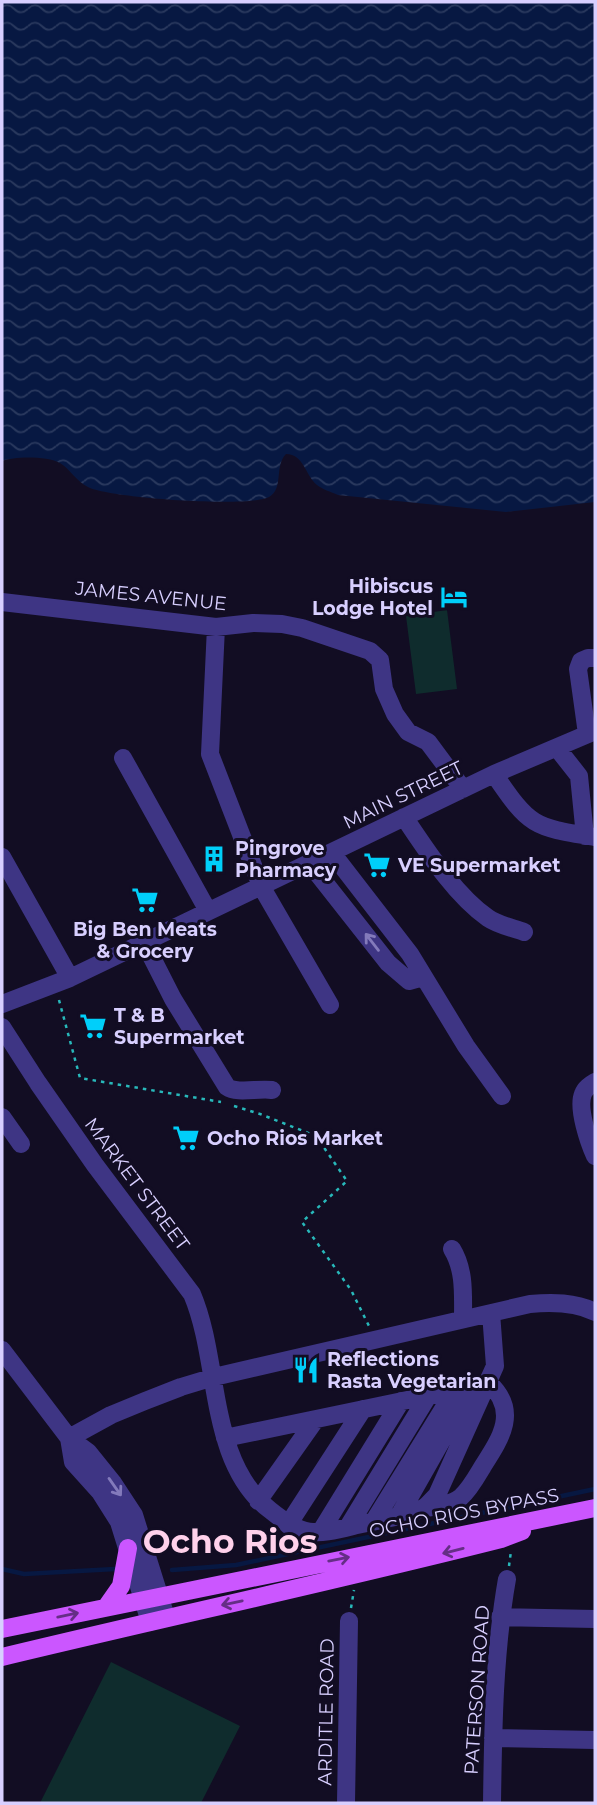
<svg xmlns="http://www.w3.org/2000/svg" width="597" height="1805" font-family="Montserrat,sans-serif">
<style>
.pitch{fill:#0f2c2d}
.water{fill:url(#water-waves)}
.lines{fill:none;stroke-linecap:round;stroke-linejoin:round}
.stream{stroke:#071842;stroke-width:4.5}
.path{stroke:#28b8ba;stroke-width:2.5;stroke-dasharray:3.5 5;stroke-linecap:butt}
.minor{stroke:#3e3584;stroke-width:18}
.major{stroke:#cb56ff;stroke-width:18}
.oneway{stroke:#837abb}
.oneway2{stroke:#652e86}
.labels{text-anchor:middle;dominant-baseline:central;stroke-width:6;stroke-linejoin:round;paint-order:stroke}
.poi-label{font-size:19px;font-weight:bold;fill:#d8cfff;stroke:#120d23;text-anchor:start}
.street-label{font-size:19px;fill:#d8cfff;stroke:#120d23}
.town-label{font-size:33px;font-weight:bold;fill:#ffd1eb;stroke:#120d23}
</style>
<defs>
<pattern id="water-waves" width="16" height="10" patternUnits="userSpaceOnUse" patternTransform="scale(1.75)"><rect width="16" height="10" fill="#071842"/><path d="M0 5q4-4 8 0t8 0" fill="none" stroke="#2a395e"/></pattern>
</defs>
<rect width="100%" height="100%" fill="#120d23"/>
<!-- pitch -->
<path class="pitch" d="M447,610l10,79 -41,5 -10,-78z
M111,1662l129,64 -39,77h-161z"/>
<!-- water -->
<path class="water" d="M2,2h593v500l-89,10 -168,-17c-7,-3 -16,-6 -21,-10 -12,-10 -13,-31 -31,-31 -12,12 -2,35 -17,43 -19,11 -161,1 -181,-10 -11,-5 -18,-18 -28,-24 -12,-7 -46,-7 -58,-2z"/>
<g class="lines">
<!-- stream -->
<path class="stream" d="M2,1569l22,5 91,-5
M172,1570l64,-5 359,-76"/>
<!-- path -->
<path class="path" d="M59,1000l21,78 141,24
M234,1106l26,8 56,22 31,45 -45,41 49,68 18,36
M509,1566l2,-15
M351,1608l3,-18"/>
<!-- minor -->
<path class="minor" d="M2,602l214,25 37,-4 29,1 20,4 68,23 10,9 4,29 11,25 13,18 20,10 35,47
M216,627l-6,127 51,132 69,119
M587,734l-9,-65 3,-8 7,-3h7
M557,748l22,28 6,60
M123,758l85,153
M494,774c36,53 39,53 101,63
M404,817c23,34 51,78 84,101 10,7 25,10 36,14
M332,853l78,101 56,92 36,50
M2,857l68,121
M310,864l78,99 21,18 14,-4
M144,942l29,57 54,88c10,7 31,1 45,3
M2,1004l68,-26 424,-204 101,-43
M2,1027l36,56 57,82 97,129c29,68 15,167 78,216 32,26 44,26 83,16 16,-4 60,-11 72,-19 4,-3 8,-8 12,-12l58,-129 -4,-53
M595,1082c-5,3 -10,6 -12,12 -6,14 6,49 12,62
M2,1117l19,27
M452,1249c13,21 11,46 11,70
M2,1350l67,88 19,14 25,31 21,32 32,102
M69,1438l42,-23 34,-14 36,-14 33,-10 316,-73c22,-2 45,-2 65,8
M69,1438l4,24 27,30 19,30 31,100
M225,1438l264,-55c30,28 12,55 -6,83 -6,10 -13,23 -22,31 -10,8 -25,10 -37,11
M258,1501l58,-82
M400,1514l72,-127
M374,1521l81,-131
M288,1525l75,-116
M348,1527l80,-131
M321,1531l80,-130
M500,1617l95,2
M493,1738l102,2
M346,1803l3,-182
M492,1803c1,-74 2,-150 15,-224"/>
<!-- major -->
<path class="major" d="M107,1606l14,-20 7,-38
M2,1629l593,-121
M2,1657c166,-40 333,-76 499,-118l21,-8"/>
</g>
<!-- one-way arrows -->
<defs><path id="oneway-shaft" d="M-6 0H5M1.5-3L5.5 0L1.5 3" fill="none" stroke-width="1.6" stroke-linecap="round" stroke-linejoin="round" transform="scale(1.75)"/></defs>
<g class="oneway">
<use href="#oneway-shaft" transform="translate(372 942) rotate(-128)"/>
<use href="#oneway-shaft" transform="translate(115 1487) rotate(55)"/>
</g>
<g class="oneway2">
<use href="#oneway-shaft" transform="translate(453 1551) rotate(166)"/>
<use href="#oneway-shaft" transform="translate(339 1559) rotate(-11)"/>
<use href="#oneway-shaft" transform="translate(232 1603) rotate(168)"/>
<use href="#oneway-shaft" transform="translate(68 1615) rotate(-12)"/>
</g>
<!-- icons -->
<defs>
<g id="hotel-bare" transform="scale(2.1)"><path d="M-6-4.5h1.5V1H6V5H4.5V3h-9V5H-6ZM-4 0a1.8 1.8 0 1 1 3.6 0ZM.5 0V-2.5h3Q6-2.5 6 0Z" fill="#00cffa" stroke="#120d23" stroke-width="2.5" paint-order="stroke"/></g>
<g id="building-bare" transform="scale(2.1)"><path d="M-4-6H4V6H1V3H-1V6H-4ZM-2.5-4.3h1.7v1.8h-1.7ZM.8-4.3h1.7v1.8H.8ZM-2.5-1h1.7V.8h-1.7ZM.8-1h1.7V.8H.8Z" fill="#00cffa" stroke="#120d23" stroke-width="2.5" paint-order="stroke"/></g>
<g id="supermarket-bare" transform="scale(2.1)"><path d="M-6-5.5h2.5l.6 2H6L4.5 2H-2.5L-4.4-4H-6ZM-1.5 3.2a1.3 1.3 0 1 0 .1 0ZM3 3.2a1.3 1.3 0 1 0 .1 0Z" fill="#00cffa" stroke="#120d23" stroke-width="2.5" paint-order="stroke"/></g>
<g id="restaurant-bare" transform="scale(2.1)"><path d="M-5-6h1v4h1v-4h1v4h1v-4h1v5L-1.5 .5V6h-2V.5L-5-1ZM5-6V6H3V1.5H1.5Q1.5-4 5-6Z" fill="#00cffa" stroke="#120d23" stroke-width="2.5" paint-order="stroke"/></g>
</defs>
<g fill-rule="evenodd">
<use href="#hotel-bare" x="454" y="597"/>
<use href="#building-bare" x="214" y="859"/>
<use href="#supermarket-bare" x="377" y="865"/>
<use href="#supermarket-bare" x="145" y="900"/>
<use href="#supermarket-bare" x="93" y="1026"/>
<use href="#supermarket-bare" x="186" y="1138"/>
<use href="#restaurant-bare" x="306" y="1370"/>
</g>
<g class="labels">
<!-- poi labels -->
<g class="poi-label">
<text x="433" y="586" text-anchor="end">Hibiscus<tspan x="433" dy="22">Lodge Hotel</tspan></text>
<text x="235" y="848">Pingrove<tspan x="235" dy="22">Pharmacy</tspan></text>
<text x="398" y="865">VE Supermarket</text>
<text x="145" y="929" text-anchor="middle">Big Ben Meats<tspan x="145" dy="22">&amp; Grocery</tspan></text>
<text x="114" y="1015">T &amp; B<tspan x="114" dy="22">Supermarket</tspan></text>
<text x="207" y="1138">Ocho Rios Market</text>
<text x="327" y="1359">Reflections<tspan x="327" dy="22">Rasta Vegetarian</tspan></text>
</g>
<!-- street labels -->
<g class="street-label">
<text transform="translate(151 596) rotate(6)">JAMES AVENUE</text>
<text transform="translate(403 795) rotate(-26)">MAIN STREET</text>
<text transform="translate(137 1184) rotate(53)">MARKET STREET</text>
<text transform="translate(464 1513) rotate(-11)">OCHO RIOS BYPASS</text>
<text transform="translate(477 1690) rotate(-86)">PATERSON ROAD</text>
<text transform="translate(326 1712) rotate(-89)">ARDITLE ROAD</text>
</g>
<!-- town labels -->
<g class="town-label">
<text x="230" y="1541">Ocho Rios</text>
</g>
</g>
<!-- border -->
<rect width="597" height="1805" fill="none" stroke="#d8cfff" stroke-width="7"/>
</svg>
